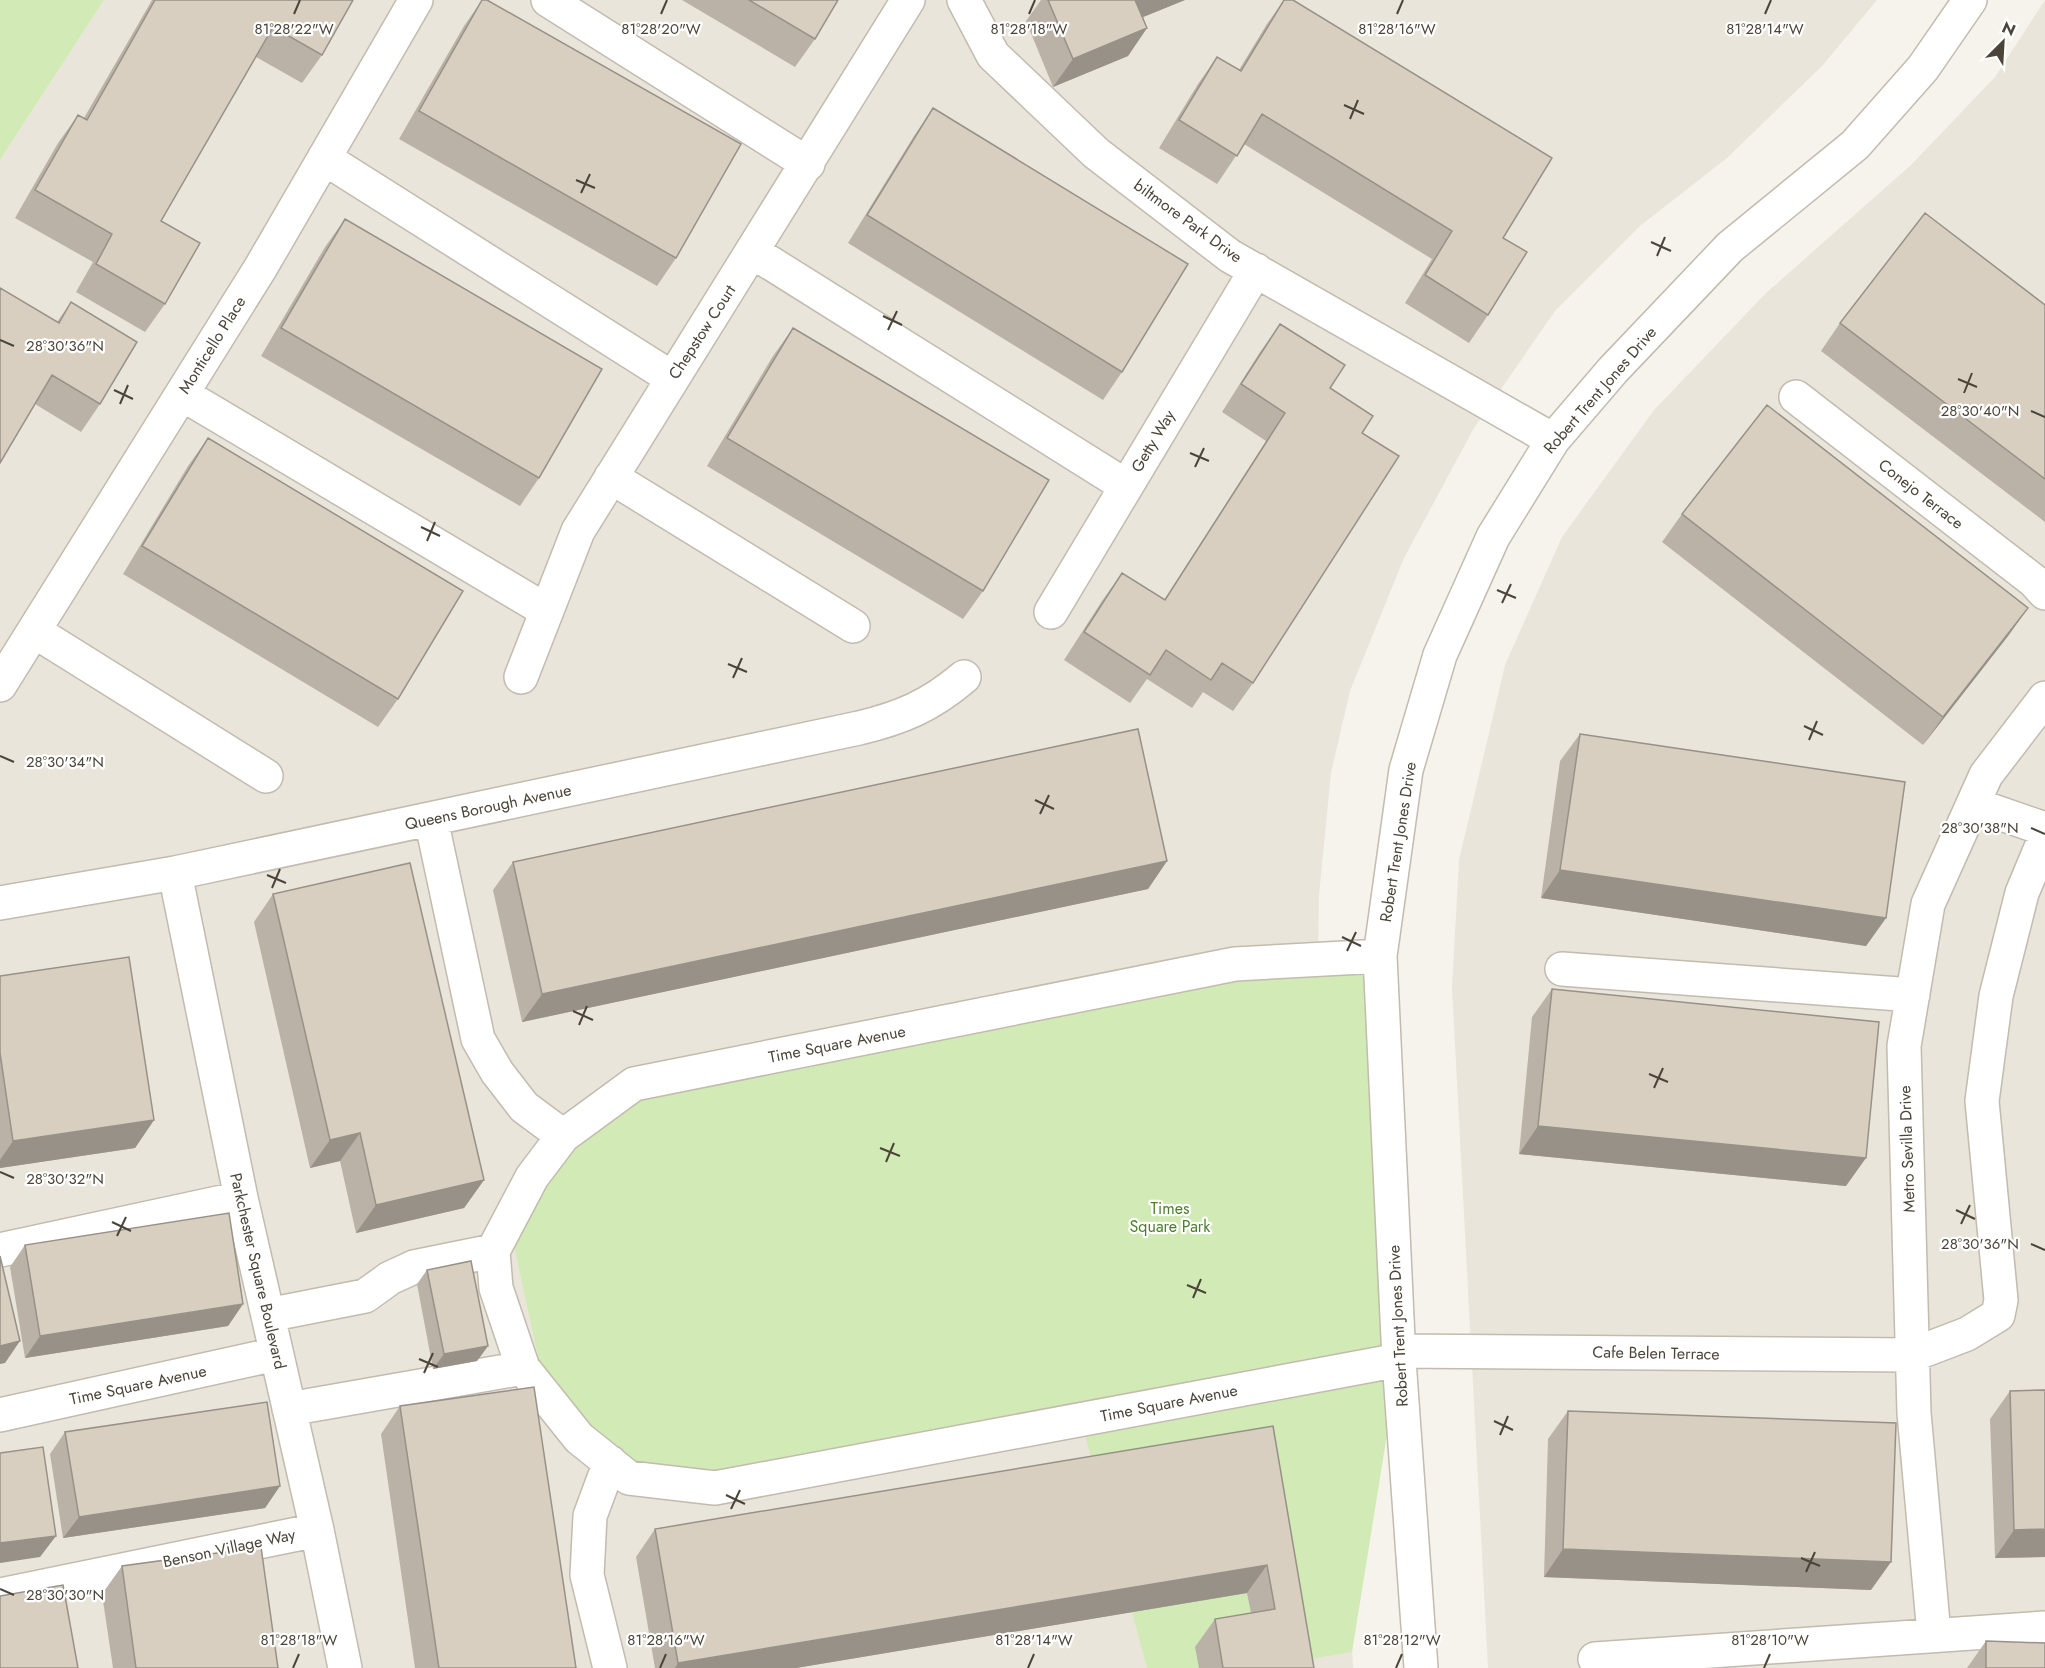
<svg xmlns="http://www.w3.org/2000/svg" width="2045" height="1668" font-family="Jost,sans-serif">
<style>
.residential{fill:#eae5da}
.green{fill:#d2eab5}
.lines{fill:none;stroke-linecap:round;stroke-linejoin:round}
.minor-casing{stroke:#c2bbae;stroke-width:36}
.minor{stroke:#fff;stroke-width:33}
.wall{fill:#bab2a6}
.shaded-wall{fill:#979187}
.building{fill:#d8cfc1;stroke:#979187;stroke-width:1.5}
.ticks{fill:none;stroke:#4b4439;stroke-width:2}
.labels{text-anchor:middle;dominant-baseline:central;stroke-width:4.5;stroke-linejoin:round;paint-order:stroke}
.street-label{font-size:16px;fill:#4b4439;stroke:#fff}
.park-label{font-size:16px;fill:#4a7f2a;stroke:#fff}
.ticks-label{font-size:15px;text-anchor:middle;fill:#4b4439;stroke:#fff;stroke-width:4.5;stroke-linejoin:round;paint-order:stroke}
</style>
<rect width="100%" height="100%" fill="#f6f3ec"/>
<!-- residential -->
<path class="residential" d="M104,0h1773l-54,65 -96,93 -87,68 -85,85 -81,117 -70,130 -54,133 -19,82 -12,122 -2,134 27,445 9,194h-1353v-1508z
M2045,0v1668h-557l-36,-681 7,-127 46,-195 57,-128 92,-127 112,-117 145,-128 84,-88z"/>
<!-- green -->
<path class="green" d="M0,0h104l-104,160z
M1380,956l19,404 -47,292 -97,16h-108l-66,-248 -366,68 -86,-10 -88,-108 -33,-152 126,-134z"/>
<g class="lines">
<!-- minor casing -->
<g class="minor-casing">
<path id="minor" d="M548,0l260,164
M964,0l29,55 103,98 134,103 323,184
M324,158l348,220
M753,252l373,234
M182,394l365,217
M1796,397l238,184 11,12
M611,477l242,149
M1051,612l205,-342
M34,631l232,145
M521,677l57,-146 330,-531
M0,685l261,-418 155,-267
M1973,804l72,25
M431,819l47,220 19,33 27,35 39,29
M175,873l66,325 76,332 28,138
M0,903l175,-30 684,-145c42,-10 71,-22 105,-51
M1380,956l-145,8 -601,120 -71,52 -31,41 -39,74 3,37 27,80 56,70 50,40 86,10 684,-128
M1562,969l351,26
M0,1250l241,-52
M268,1315l97,-19 25,-18 24,-11 79,-16
M1399,1351l513,4 55,-21 31,-19 3,-15 -19,-199 14,-105 26,-103 23,-55
M289,1409l234,-41
M0,1415l276,-61
M610,1462l-20,54 -3,59 23,93
M0,1595l317,-65
M1934,1634l-20,-221 -10,-367 24,-142 58,-129 59,-77
M1595,1659l450,-31
M1421,1668l-22,-308 -19,-404 26,-186 34,-115 53,-118 60,-97 60,-70 117,-123 125,-102 68,-77 47,-68"/>
</g>
<!-- minor -->
<use href="#minor" class="minor"/>
</g>
<!-- wall -->
<path class="wall" d="M152,0h201l-31,55 -20,28 -46,-26 -95,164 4,83 -20,28 -69,-40 17,-30 -78,-44 43,-75 20,-28 6,3z
M482,0l194,258 -19,28 -258,-147 65,-113z
M682,0h156l-23,39 -20,28z
M1041,0h144l-42,17 4,11 -19,28 -75,31 -27,-66z
M1284,0l219,238 -15,77 -19,28 -64,-40 27,-44 -188,-115 -27,40 -58,-36 39,-64 19,-27 22,13 28,-46z
M933,108l189,264 -19,28 -255,-157 66,-107z
M345,219l194,259 -19,28 -259,-150 64,-109z
M71,302l29,102 -19,28 -46,-28 22,-82z
M2045,305v217l-224,-171 19,-28z
M1280,324l50,64 32,45 -109,250 -20,28 -30,-19 -11,16 -45,-29 -17,24 -66,-43 38,-59 20,-28 42,27 102,-159 -44,-29 38,-60z
M793,328l190,263 -20,28 -256,-153 66,-110z
M208,438l190,261 -20,28 -255,-153 65,-108z
M1682,514l346,94 -20,28 -85,109 -261,-203z
M1580,734l306,184 -20,28 -325,-48 19,-137z
M1167,861l-19,28 -626,133 -29,-132 20,-28z
M273,894l211,286 -20,28 -108,25 -16,-72 -30,7 -56,-246z
M0,976l154,144 -19,28 -135,20z
M1552,989l294,197 -327,-32 13,-137z
M25,1245l218,59 -15,22 -203,32 -15,-91z
M427,1270l61,76 -11,15 -44,8 -16,-85z
M2010,1391l35,166 -50,1 -5,-139z
M400,1406l176,262h-161l-34,-234z
M1568,1411l303,179 -327,-13 4,-138z
M1273,1426l41,242h-115l-4,-21 20,-28 36,-6 -4,-20 -451,75h-141l-19,-111 19,-28z
M65,1432l215,54 -15,22 -202,30 -13,-84z
M122,1566l156,102h-165l-11,-74z
M1986,1641l59,27h-78z"/>
<!-- shaded-wall -->
<path class="shaded-wall" d="M1136,0h49l-69,28z
M1147,28l-19,28 -75,31 20,-28z
M2028,608l-20,28 -85,109 20,-28z
M1167,861l-19,28 -626,133 20,-28z
M1560,870l326,48 -20,28 -325,-48z
M154,1120l-19,28 -135,20v-8l13,-19z
M1538,1126l328,32 -20,28 -327,-32z
M360,1133l-20,28 -30,7 20,-28z
M484,1180l-20,28 -108,25 20,-28z
M243,1304l-15,22 -203,32 15,-22z
M20,1341l-15,22 -5,1v-18z
M488,1346l-11,15 -44,8 11,-15z
M280,1486l-15,22 -202,30 16,-21z
M2045,1529v28l-50,1 19,-28z
M56,1536l-16,21 -40,6v-20z
M1563,1549l328,13 -20,28 -327,-13z
M1267,1565l-20,28 -451,75h-121l3,-5z"/>
<!-- building -->
<path class="building" d="M155,0h198l-31,55 -49,-28 -112,194 39,22 -35,61 -69,-40 16,-30 -77,-44 43,-75 9,5z
M482,0h5l254,144 -65,114 -257,-147z
M749,0h89l-23,39z
M1048,0h88h-1l12,28 -74,31z
M1284,0h9l259,158 -49,80 24,14 -39,63 -63,-40 27,-44 -190,-117 -25,42 -58,-36 38,-63 24,14z
M933,108l255,156 -66,108 -255,-157z
M1925,213l120,92v174l-205,-156z
M345,219l257,150 -63,109 -258,-150z
M0,288l59,35 12,-21 66,40 -37,62 -48,-29 -52,88z
M1280,324l65,41 -15,23 43,28 -11,17 37,23 -146,227 -31,-20 -11,17 -45,-30 -16,25 -66,-43 38,-59 43,27 120,-187 -44,-29z
M793,328l256,152 -66,111 -256,-153z
M1767,405l261,203 -85,109 -261,-203z
M208,438l255,153 -65,108 -256,-153z
M1138,729l29,132 -625,133 -29,-132z
M1580,734l325,48 -19,136 -326,-48z
M410,863l74,317 -108,25 -16,-72 -30,7 -57,-246z
M129,957l25,163 -141,21 -13,-88v-77z
M1552,989l327,33 -13,136 -328,-32z
M229,1213l14,91 -203,32 -15,-91z
M0,1256l20,85 -20,5z
M471,1261l17,85 -44,8 -17,-84z
M534,1387l42,281h-137l-39,-262z
M2045,1390v139l-31,1 -4,-139z
M267,1402l13,84 -201,31 -14,-85z
M1568,1411l328,12 -5,139 -328,-13z
M1273,1426l41,242h-91l-8,-49 60,-10 -8,-44 -589,98 -23,-134z
M43,1447l13,89 -56,7v-90z
M261,1547l17,121h-142l-14,-102z
M63,1585l15,83h-78v-72z
M1986,1641l59,2v25h-59z"/>
<!-- ticks -->
<path class="ticks" d="M294,14l6,-14M661,14l6,-14M1029,14l6,-14M1397,14l6,-14M1765,14l6,-14M1344,105l20,9M1350,119l8,-19M576,180l19,8M581,193l9,-19M1651,242l20,9M1657,256l8,-19M883,316l19,9M888,330l9,-19M0,340l14,6M1958,379l19,8M114,390l19,9M1964,393l8,-20M120,404l8,-19M2031,411l14,6M1190,453l19,8M1195,467l9,-19M421,527l19,9M427,541l8,-19M1497,590l19,8M1502,603l9,-19M728,664l19,8M733,678l9,-20M1804,726l19,9M1809,740l8,-19M0,756l14,6M1035,800l19,9M1040,814l9,-19M2031,828l14,6M267,875l19,8M272,888l8,-19M1342,937l19,9M1347,951l9,-19M573,1011l20,9M579,1025l8,-19M1649,1074l19,8M1654,1088l9,-20M880,1148l20,8M886,1162l8,-19M0,1172l14,6M1956,1210l19,9M112,1222l19,9M1961,1224l9,-19M117,1236l9,-19M2031,1244l14,6M1187,1285l19,8M1193,1298l8,-19M419,1359l19,8M424,1373l9,-20M1494,1421l19,9M1500,1435l8,-19M726,1495l19,9M731,1509l9,-19M1801,1558l19,8M1806,1572l9,-20M0,1589l14,6M293,1668l6,-14M660,1668l6,-14M1028,1668l6,-14M1396,1668l6,-14M1764,1668l6,-14"/>
<g class="labels">
<!-- street labels -->
<g class="street-label">
<text transform="translate(1188 221) rotate(36)">biltmore Park Drive</text>
<text transform="translate(702 332) rotate(-57)">Chepstow Court</text>
<text transform="translate(212 345) rotate(-58)">Monticello Place</text>
<text transform="translate(1600 390) rotate(-49)">Robert Trent Jones Drive</text>
<text transform="translate(1153 441) rotate(-59)">Getty Way</text>
<text transform="translate(1921 494) rotate(38)">Conejo Terrace</text>
<text transform="translate(488 807) rotate(-12)">Queens Borough Avenue</text>
<text transform="translate(1398 842) rotate(-81)">Robert Trent Jones Drive</text>
<text transform="translate(837 1044) rotate(-11)">Time Square Avenue</text>
<text transform="translate(1907 1149) rotate(-92)">Metro Sevilla Drive</text>
<text transform="translate(258 1271) rotate(77)">Parkchester Square Boulevard</text>
<text transform="translate(1398 1326) rotate(-93)">Robert Trent Jones Drive</text>
<text transform="translate(1656 1353) rotate(1)">Cafe Belen Terrace</text>
<text transform="translate(138 1385) rotate(-12)">Time Square Avenue</text>
<text transform="translate(1169 1403) rotate(-11)">Time Square Avenue</text>
<text transform="translate(229 1548) rotate(-12)">Benson Village Way</text>
</g>
<!-- park labels -->
<g class="park-label">
<text x="1170" y="1208">Times<tspan x="1170" dy="18">Square Park</tspan></text>
</g>
</g>
<g class="ticks-label">
<text x="294" y="34">81°28'22"W</text>
<text x="661" y="34">81°28'20"W</text>
<text x="1029" y="34">81°28'18"W</text>
<text x="1397" y="34">81°28'16"W</text>
<text x="1765" y="34">81°28'14"W</text>
<text x="65" y="351">28°30'36"N</text>
<text x="1980" y="416">28°30'40"N</text>
<text x="65" y="767">28°30'34"N</text>
<text x="1980" y="833">28°30'38"N</text>
<text x="65" y="1184">28°30'32"N</text>
<text x="1980" y="1249">28°30'36"N</text>
<text x="65" y="1600">28°30'30"N</text>
<text x="299" y="1645">81°28'18"W</text>
<text x="666" y="1645">81°28'16"W</text>
<text x="1034" y="1645">81°28'14"W</text>
<text x="1402" y="1645">81°28'12"W</text>
<text x="1770" y="1645">81°28'10"W</text>
</g>
<!-- north arrow -->
<g transform="translate(2003 42) rotate(24)" stroke="#ffffff" stroke-width="4.5" paint-order="stroke">
<path d="M0-4.5L10 22L0 15L-10 22Z" fill="#4b4439"/>
<text y="-9" font-size="16" font-weight="bold" text-anchor="middle" fill="#4b4439">N</text>
</g>
</svg>
